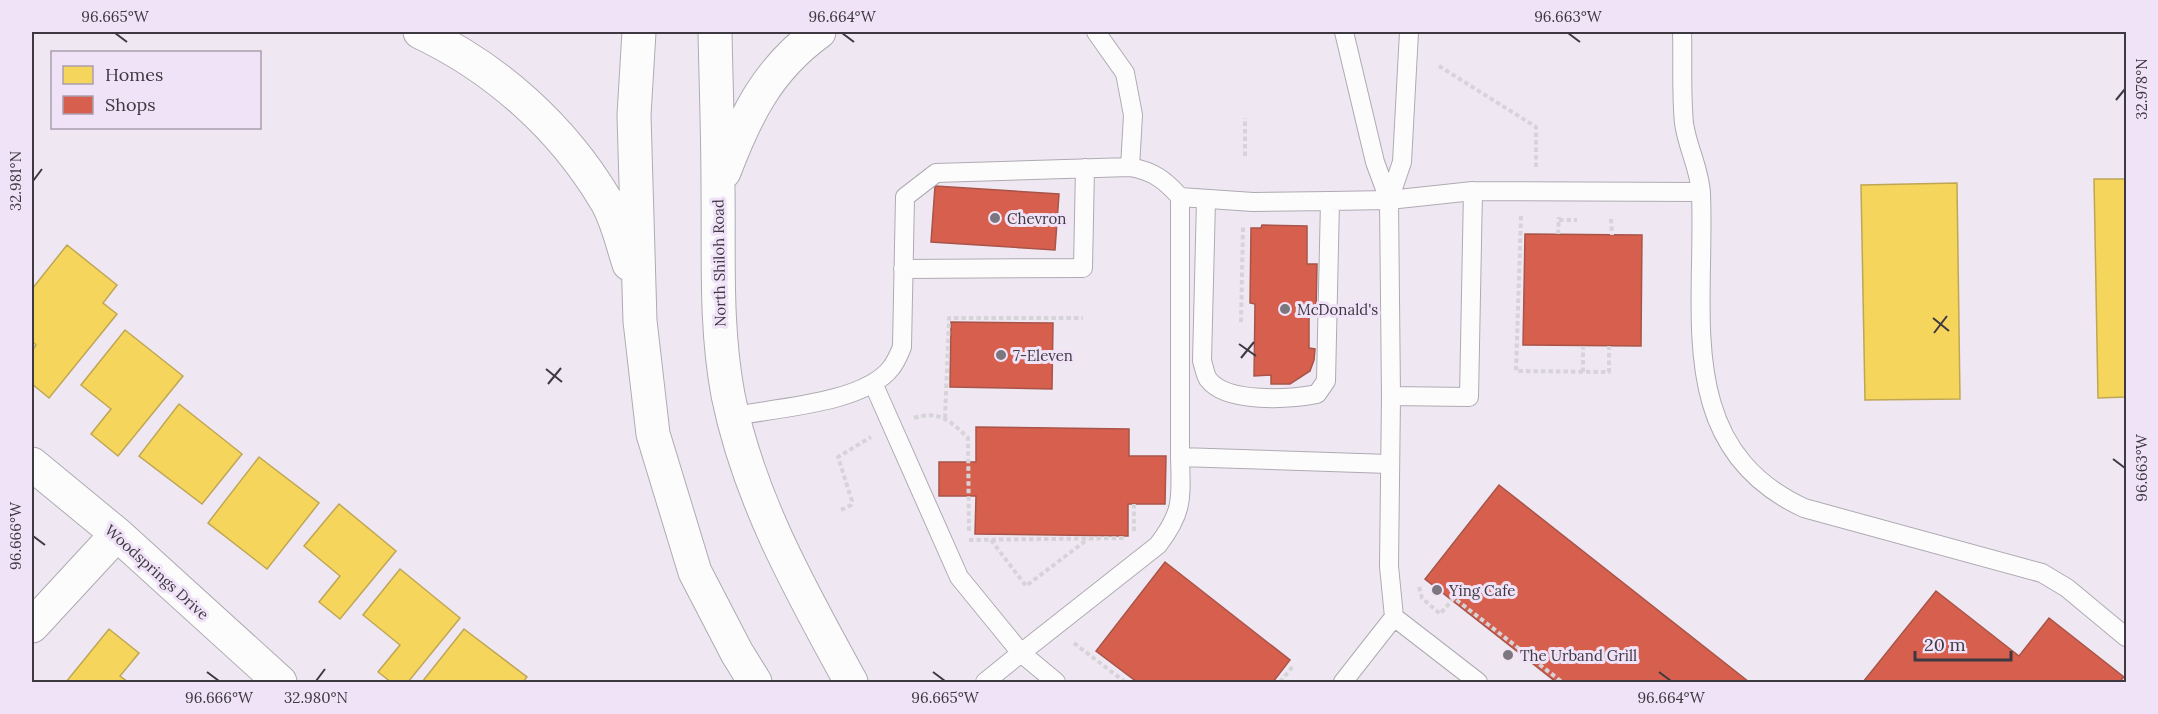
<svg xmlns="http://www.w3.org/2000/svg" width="2158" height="714" font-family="Lora,serif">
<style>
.homes{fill:#f6d55c;stroke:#bfa654;stroke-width:1.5}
.shops{fill:#d6604d;stroke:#a85449;stroke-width:1.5}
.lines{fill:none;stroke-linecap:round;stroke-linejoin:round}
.service-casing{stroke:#afaab2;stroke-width:20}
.minor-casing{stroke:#afaab2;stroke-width:35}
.secondary-casing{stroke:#afaab2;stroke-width:35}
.path{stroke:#d6d4d8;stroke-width:4;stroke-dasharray:4.5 3;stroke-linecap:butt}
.service{stroke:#fdfcfd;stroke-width:18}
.minor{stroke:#fdfcfd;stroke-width:33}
.secondary{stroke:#fdfcfd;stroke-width:33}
.ticks{fill:none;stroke:#3e3941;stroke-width:2}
.poi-dot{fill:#7c767f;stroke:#f0e3f8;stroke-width:2}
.labels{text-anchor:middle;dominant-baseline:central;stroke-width:6;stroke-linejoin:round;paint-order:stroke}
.poi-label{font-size:15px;fill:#3e3941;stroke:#f0e3f8;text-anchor:start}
.street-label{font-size:15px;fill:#3e3941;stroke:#f0e3f8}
.neatline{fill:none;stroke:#3e3941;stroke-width:2}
.ticks-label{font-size:15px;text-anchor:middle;fill:#3e3941}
</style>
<rect width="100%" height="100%" fill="#efe8f3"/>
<!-- homes -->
<path class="homes" d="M2094,179h32v218l-28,1z
M1957,183l3,216 -95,1 -4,-215z
M67,245l50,40 -14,18 14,11 -68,84 -17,-14v-33l4,-6 -4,-4v-52z
M125,330l58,46 -65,80 -27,-22 20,-25 -30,-24z
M179,404l63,50 -40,50 -63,-48z
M259,457l60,46 -52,66 -59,-46z
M339,504l57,47 -56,68 -21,-17 21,-26 -36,-30z
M400,569l60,49 -52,64h-17l-13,-10 22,-27 -37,-30z
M109,629l30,24 -19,23 8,6h-62z
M464,629l63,48 -4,5h-101z"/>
<!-- shops -->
<path class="shops" d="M935,186l124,8 -4,56 -124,-8z
M1262,225l45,1v38h10l-1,51 -7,1v32l6,1 -1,11 -4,11 -20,13h-19v-9l-17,1 1,-72 -5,-1 1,-75h10z
M1525,234l117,1 -1,111 -118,-1z
M951,322l102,1 -1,66 -102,-2z
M976,427l153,2v27h37l-1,48h-37v32l-153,-2 1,-38h-37v-34h37z
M1499,485l250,197h-193l-131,-103z
M1165,562l125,98 -17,22h-136l-41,-31z
M1936,591l83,65 30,-38 75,59 -5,5h-256z"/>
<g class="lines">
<!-- service casing -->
<g class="service-casing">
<path id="service" d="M1096,32l29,41 8,42 -3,52
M1344,32l31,130 14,38
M1682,32c1,30 -1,61 2,91 3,24 16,46 17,71 5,118 -29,253 103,314l238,65 25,15 59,49
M1180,197l73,5 77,-1 59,-1 84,-9 228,1
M1206,200l-4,161c2,6 3,13 6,18 18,25 83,20 109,15l9,-13 4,-180
M903,269l180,-1 2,-100
M873,383l86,194 62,76 -36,29
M1391,396l78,1 4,-206
M734,416c42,-8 130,-13 157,-48 5,-6 8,-14 11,-21l3,-150 31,-24 194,-6c23,4 35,13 50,30v260
M1394,617l84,65
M1056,682l-35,-29 137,-108c26,-34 23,-47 22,-88l209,7
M1343,682l51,-65 -5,-51 2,-170 -2,-196 13,-38 7,-130"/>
</g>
<!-- minor casing -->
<g class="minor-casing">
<path id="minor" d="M32,464l85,70 163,148
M32,626l85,-92"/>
</g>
<!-- secondary casing -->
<g class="secondary-casing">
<path id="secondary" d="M420,32c76,36 142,95 185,167 12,19 17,44 24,65
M639,32l-5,83 6,206 13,113 42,138 42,81 18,29
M715,32c1,51 3,103 3,154 1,71 -3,139 10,209 21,104 73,196 123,287
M724,172c22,-58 44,-103 95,-140"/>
</g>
<!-- path -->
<path class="path" d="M1439,66l97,61v41
M1245,156v-38
M1521,216l-5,155 93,1v-26
M1611,219l1,16
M1559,220h18
M1558,234l1,-17
M1241,322l2,-95
M1583,372v-26
M914,418c25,-8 37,3 54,20l1,94
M945,418l4,-100h134
M841,510l10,-5 1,-4 -14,-44 33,-20
M1134,531v-27
M969,540l157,-2
M991,540l35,46 62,-47
M1419,587l3,11 18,16 14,-16 108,84
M1074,643l51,39
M1280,682l13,-16"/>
<!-- service -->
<use href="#service" class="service"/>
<!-- minor -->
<use href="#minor" class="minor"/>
<!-- secondary -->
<use href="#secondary" class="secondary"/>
</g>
<!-- ticks -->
<path class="ticks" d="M115,33l12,9M842,33l12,9M1568,33l12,9M2116,100l9,-11M33,181l9,-12M1933,318l16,13M1934,333l13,-17M1239,344l17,12M1241,358l13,-16M546,369l16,13M548,384l13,-16M2113,459l12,9M33,536l12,9M207,672l12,9M933,672l12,9M1659,672l12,9M316,681l9,-12"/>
<!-- markers -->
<g class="poi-dot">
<circle cx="995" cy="218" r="6"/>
<circle cx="1285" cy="309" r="6"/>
<circle cx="1001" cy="355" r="6"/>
<circle cx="1437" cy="590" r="6"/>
<circle cx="1508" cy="655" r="6"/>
</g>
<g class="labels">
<!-- poi labels -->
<g class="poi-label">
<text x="1007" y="218">Chevron</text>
<text x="1297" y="309">McDonald's</text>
<text x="1013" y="355">7-Eleven</text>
<text x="1449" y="590">Ying Cafe</text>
<text x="1520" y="655">The Urband Grill</text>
</g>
<!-- street labels -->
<g class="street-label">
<text transform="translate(719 263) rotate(-91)">North Shiloh Road</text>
<text transform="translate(157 572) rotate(42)">Woodsprings Drive</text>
</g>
</g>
<!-- border -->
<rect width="2158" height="714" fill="none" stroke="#f0e3f8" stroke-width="66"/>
<!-- legend -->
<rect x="51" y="51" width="210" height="78" fill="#f0e3f8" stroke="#a99faf" stroke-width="1.5"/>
<rect x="63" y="66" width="30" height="18" fill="#f6d55c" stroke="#a99faf" stroke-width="1.5"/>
<text x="105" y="81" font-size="18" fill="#3e3941">Homes</text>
<rect x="63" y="96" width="30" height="18" fill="#d6604d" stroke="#a99faf" stroke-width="1.5"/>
<text x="105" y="111" font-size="18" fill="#3e3941">Shops</text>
<!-- scale -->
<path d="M1915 651v9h96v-9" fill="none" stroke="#3e3941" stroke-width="3"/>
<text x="1924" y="651" font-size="18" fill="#3e3941" stroke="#f0e3f8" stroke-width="4.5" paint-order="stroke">20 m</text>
<rect x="33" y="33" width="2092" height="648" class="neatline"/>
<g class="ticks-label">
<text x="115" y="22">96.665°W</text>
<text x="842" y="22">96.664°W</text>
<text x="1568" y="22">96.663°W</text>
<text transform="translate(2142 89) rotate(-90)" y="5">32.978°N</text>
<text transform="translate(16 181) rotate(-90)" y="5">32.981°N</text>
<text transform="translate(2142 468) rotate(-90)" y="5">96.663°W</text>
<text transform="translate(16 536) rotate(-90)" y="5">96.666°W</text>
<text x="219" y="703">96.666°W</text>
<text x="316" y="703">32.980°N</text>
<text x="945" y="703">96.665°W</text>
<text x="1671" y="703">96.664°W</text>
</g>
</svg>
